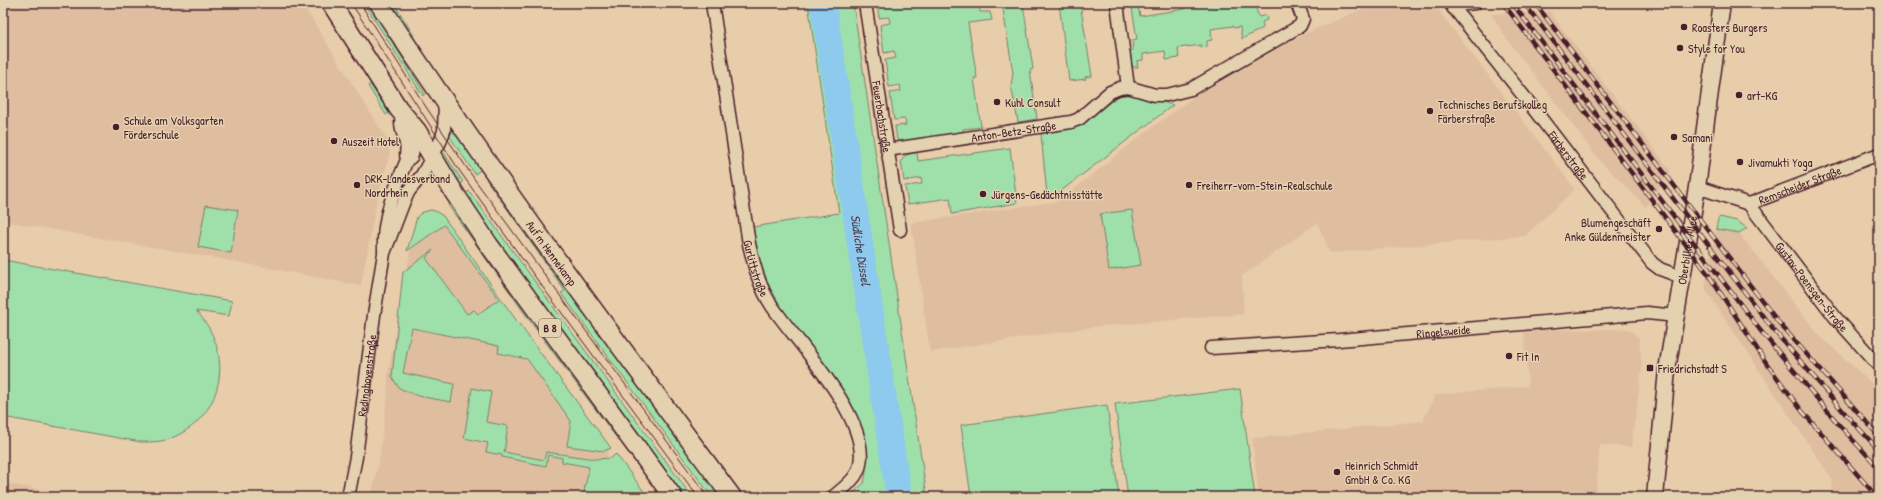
<svg xmlns="http://www.w3.org/2000/svg" width="1882" height="500" font-family="'Patrick Hand',sans-serif">
<style>
.built{fill:#dfbea0}
.green{fill:#9fe0aa;stroke:#74806a}
.lines{fill:none;stroke-linecap:round;stroke-linejoin:round}
.river{stroke:#8dcaed;stroke-width:26}
.street-casing{stroke:#4a1f2b;stroke-width:15}
.secondary-casing{stroke:#4a1f2b;stroke-width:19}
.primary-casing{stroke:#4a1f2b;stroke-width:21}
.street{stroke:#e4d1af;stroke-width:12}
.secondary{stroke:#e4d1af;stroke-width:16}
.primary{stroke:#e4d1af;stroke-width:18}
.tram{stroke:#4a1f2b;stroke-width:1}
.rail-casing{stroke:#4a1f2b;stroke-width:4.5}
.rail{stroke:#e4d1af;stroke-width:3;stroke-dasharray:9;stroke-linecap:butt}
.poi-dot{fill:#4a1f2b;stroke:#e4d1af;stroke-width:1.5}
.labels{text-anchor:middle;dominant-baseline:central;stroke-width:3;stroke-linejoin:round;paint-order:stroke}
.shield{fill:#e4d1af;stroke:#785453;stroke-width:1}
.shield-label{font-size:11px;font-weight:bold;fill:#4a1f2b}
.poi-label{font-size:12px;fill:#4a1f2b;stroke:#e4d1af;text-anchor:start}
.street-label{font-size:12px;fill:#4a1f2b;stroke:#e4d1af}
.water-label{font-size:13px;font-style:italic;fill:#543948;stroke:#e4d1af}
</style>
<rect width="100%" height="100%" fill="#e8cdab"/>
<filter id="ink" filterUnits="userSpaceOnUse"><feTurbulence type="fractalNoise" baseFrequency=".025" numOctaves="2"/><feDisplacementMap in="SourceGraphic" scale="8" xChannelSelector="R" yChannelSelector="G"/><feConvolveMatrix kernelMatrix="1 2 1 2 8 2 1 2 1" color-interpolation-filters="sRGB"/></filter>
<g filter="url(#ink)">
<!-- built -->
<path class="built" d="M3,3h299l86,138 2,12 -14,51 -15,82 -124,-24 -234,-41z
M1376,3h57l142,186 -50,47 -195,17 -13,-30 -75,53 2,38 -151,13 -163,25 -19,-129 148,-22 84,-67 67,-49 69,-40z
M1549,11l122,160 -25,36 -46,-46 -96,-126 -13,-21z
M438,215l171,232 -10,50h-228l8,-37 8,-61 1,-25 27,-150z
M1716,229l23,4 79,101 61,56v107h-48l2,-16 -128,-192z
M1629,329l10,9 3,31 -11,78 -31,-2 -4,52h-337l-7,-59 171,-17 12,-26 93,-9 -4,-56z
M3,483l82,14h-82z"/>
<!-- green -->
<path class="green" d="M364,3h4l57,91 -2,2z
M391,3h3l20,33 -2,1z
M808,3h45l74,494h-78l15,-14 2,-11 -2,-18 -32,-76 -46,-63 -16,-27 -10,-26 -7,-35 86,-14z
M877,3h102l1,9h10l2,8 -24,3 9,55h-3l7,49 -18,2v6l-60,8 -6,-3 -2,-14 11,-1 -1,-6 -11,1 -4,-27 11,-2 -1,-6 -11,2 -4,-27 11,-2 -2,-7 -10,2 -4,-28 10,-2 -1,-6 -10,1z
M1002,3h25l-4,1 10,65 -3,1 7,49 -19,3 -7,-37 2,-12z
M1059,3h21l12,73 -7,1 1,2 -17,2z
M1184,3h12l1,2 57,-2 5,14 7,-2 1,5 -5,2 1,6 -21,11 -2,-12 -6,1 -1,-2 -22,3 1,11 -5,1v6l-6,1v-3l-23,3 1,10 -13,2 -1,-9 -22,3v6l-6,1 1,6h-6l-2,-16 3,-1 -1,-10 5,-1 -5,-31 6,-1 2,9 45,-7z
M370,84l19,29 -3,2 -18,-29z
M1133,94l40,11 -116,89 -10,1 -6,-61 36,-8 17,-11 24,-19z
M453,128l29,41 -7,5 -25,-37z
M1010,148l7,55 -65,11 -2,-16 -42,6 -3,-18 17,-2 -1,-6 -17,3 -3,-20 5,-6 11,-3 1,9z
M441,153h3l19,29 -5,5z
M488,177l235,320h-11l-151,-204 4,-2 -79,-112z
M469,191l223,306h-9l-176,-239 -44,-63z
M451,203l171,236 -3,2 -84,-113 -87,-123z
M206,205l32,5 -7,43 -33,-6z
M430,210l5,1 8,5 68,97 100,135 -7,3 -37,-5 4,-25 -44,-62 -29,-6 1,-7 -87,-18 -9,45 51,11 -3,18 -33,-6 -19,-8 -7,-11 11,-105 30,-22 -7,8 41,56 7,-4 4,4 21,-15 -55,-74 -37,26 10,-34 4,-4z
M1132,210l9,55 -32,5 -9,-56z
M1720,217l17,4 10,7 -8,5 -23,-4 2,-10z
M553,239l191,258h-4z
M3,260l229,41 -3,15 -33,-5c38,39 30,103 -22,126 -10,5 -22,5 -33,5l-138,-25v-139l3,-1 -3,-1z
M472,388l19,4 -5,30 22,4 -4,26 40,8 2,-8 49,7 16,-1 5,-4 32,43h-65l6,-30 -27,-5v-4l-14,-3 -2,11 -44,-9v-2l-16,-3 2,-9 -24,-5z
M1240,389l15,108h-127l-13,-93z
M1107,405l12,92h-148l-10,-72z"/>
<g class="lines">
<!-- river -->
<path class="river" id="s1" d="M823,3l76,494"/>
<!-- street casing -->
<g class="street-casing">
<g id="street">
<path id="s2" d="M712,3l37,241c5,21 10,43 23,62 24,36 105,118 86,165 -5,11 -17,19 -25,26"/>
<path id="s3" d="M865,3l35,227"/>
<path id="s4" d="M1450,3l76,96 126,164 8,6 21,8"/>
<path d="M1453,8l4,-3 18,-2"/>
<path d="M1128,87l27,8h12l24,-6 109,-63 3,-7 -6,-16"/>
<path id="s5" d="M887,150l184,-28 8,-3 31,-27 10,-4 8,-1 -11,-84"/>
<path id="s6" d="M1697,187l52,17 130,-50"/>
<path id="s7" d="M1749,204l86,113 44,49"/>
<path d="M384,250c-2,-34 12,-64 25,-95"/>
<path id="s8" d="M1211,348l128,-8 308,-27 29,3"/>
<path id="s9" d="M348,497l8,-40 18,-142 10,-62 20,-52 5,-10 13,-16 18,-33 4,-11 1,-28"/>
</g>
</g>
<!-- secondary casing -->
<g class="secondary-casing">
<g id="secondary">
<path id="s10" d="M1655,497l12,-127 30,-183 25,-184"/>
</g>
</g>
<!-- primary casing -->
<g class="primary-casing">
<g id="primary">
<path d="M331,3l67,105 19,23 38,63 34,51 184,252"/>
<path id="s11" d="M379,3c111,170 232,331 353,494"/>
<path d="M404,122c0,13 8,18 5,33"/>
</g>
</g>
<!-- street -->
<use href="#street" class="street"/>
<!-- secondary -->
<use href="#secondary" class="secondary"/>
<!-- primary -->
<use href="#primary" class="primary"/>
<!-- tram -->
<path class="tram" d="M351,3l108,167 74,104 165,223
M360,3l64,101 51,76 233,317"/>
<!-- rail casing -->
<g class="rail-casing">
<path id="rail" d="M1503,3l205,271 59,90 35,47 75,86
M1512,3l248,327 80,96 39,42
M1524,3l248,325 77,90 30,32
M1535,3l244,320 100,113"/>
</g>
<!-- rail -->
<use href="#rail" class="rail"/>
</g>
</g>
<!-- markers -->
<g class="poi-dot">
<circle cx="1684" cy="27" r="4"/>
<circle cx="1680" cy="48" r="4"/>
<circle cx="1739" cy="95" r="4"/>
<circle cx="997" cy="102" r="4"/>
<circle cx="1430" cy="111" r="4"/>
<circle cx="116" cy="127" r="4"/>
<circle cx="1674" cy="137" r="4"/>
<circle cx="334" cy="141" r="4"/>
<circle cx="1740" cy="162" r="4"/>
<circle cx="357" cy="185" r="4"/>
<circle cx="1189" cy="185" r="4"/>
<circle cx="983" cy="194" r="4"/>
<circle cx="1659" cy="229" r="4"/>
<circle cx="1509" cy="356" r="4"/>
<rect x="1646" y="364" width="8" height="8" rx="2"/>
<circle cx="1337" cy="472" r="4"/>
</g>
<g class="labels">
<!-- shield labels -->
<rect class="shield" x="539" y="319" width="22" height="18" rx="3"/>
<g class="shield-label">
<text x="550" y="328">B 8</text>
</g>
<!-- poi labels -->
<g class="poi-label">
<text x="1692" y="27">Roasters Burgers</text>
<text x="1688" y="48">Style for You</text>
<text x="1747" y="95">art-KG</text>
<text x="1005" y="102">Kuhl Consult</text>
<text x="1438" y="104">Technisches Berufskolleg<tspan x="1438" dy="14">Färberstraße</tspan></text>
<text x="124" y="120">Schule am Volksgarten<tspan x="124" dy="14">Förderschule</tspan></text>
<text x="1682" y="137">Samani</text>
<text x="342" y="141">Auszeit Hotel</text>
<text x="1748" y="162">Jivamukti Yoga</text>
<text x="365" y="178">DRK-Landesverband<tspan x="365" dy="14">Nordrhein</tspan></text>
<text x="1197" y="185">Freiherr-vom-Stein-Realschule</text>
<text x="991" y="194">Jürgens-Gedächtnisstätte</text>
<text x="1651" y="222" text-anchor="end">Blumengeschäft<tspan x="1651" dy="14">Anke Güldenmeister</tspan></text>
<text x="1517" y="356">Fit In</text>
<text x="1658" y="368">Friedrichstadt S</text>
<text x="1345" y="465">Heinrich Schmidt<tspan x="1345" dy="14">GmbH &amp; Co. KG</tspan></text>
</g>
<!-- street labels -->
<g class="street-label">
<text stroke="none"><textPath href="#s3" startOffset="115">Feuerbachstraße</textPath></text>
<text stroke="none"><textPath href="#s5" startOffset="128">Anton-Betz-Straße</textPath></text>
<text stroke="none"><textPath href="#s4" startOffset="193">Färberstraße</textPath></text>
<text stroke="none"><textPath href="#s6" startOffset="109">Remscheider Straße</textPath></text>
<text stroke="none"><textPath href="#s10" startOffset="249">Oberbilker Allee</textPath></text>
<text stroke="none"><textPath href="#s11" startOffset="304">Auf'm Hennekamp</textPath></text>
<text stroke="none"><textPath href="#s2" startOffset="269">Gurlittstraße</textPath></text>
<text stroke="none"><textPath href="#s7" startOffset="104">Gustav-Poensgen-Straße</textPath></text>
<text stroke="none"><textPath href="#s8" startOffset="233">Ringelsweide</textPath></text>
<text stroke="none"><textPath href="#s9" startOffset="123">Redinghovenstraße</textPath></text>
</g>
<!-- water labels -->
<g class="water-label">
<text stroke="none"><textPath href="#s1" startOffset="250">Südliche Düssel</textPath></text>
</g>
</g>
<!-- margin -->
<rect width="1882" height="500" fill="none" stroke="#e4d1af" stroke-width="16"/>
<rect x="8" y="8" width="1866" height="484" fill="none" stroke="#4a1f2b" stroke-width="1.5" filter="url(#ink)"/>
</svg>
